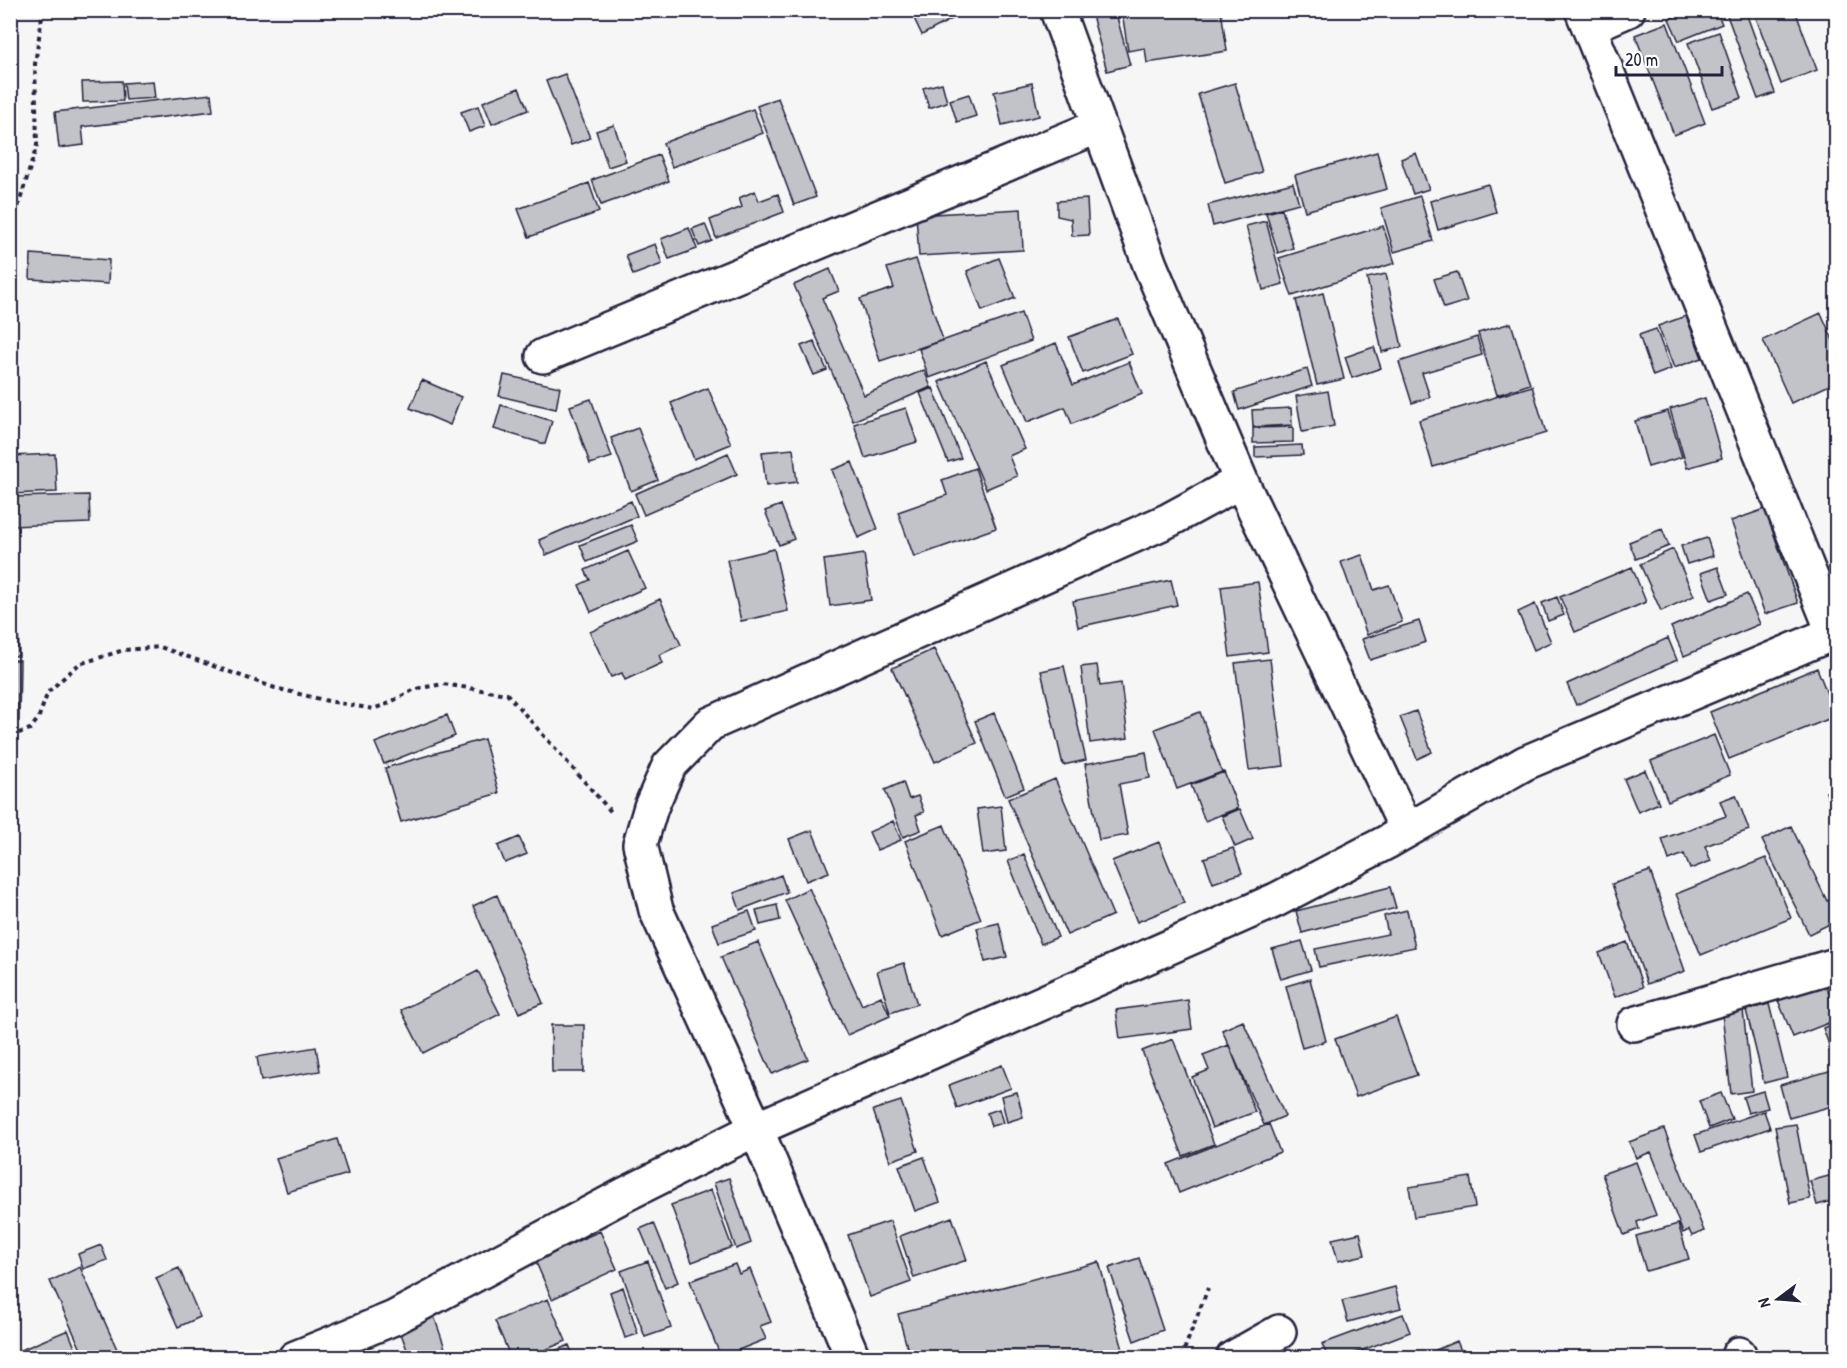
<svg xmlns="http://www.w3.org/2000/svg" width="1847" height="1368" font-family="'Patrick Hand',sans-serif">
<style>
.building{fill:#c2c2c9;stroke:#22223b;stroke-width:1.5}
.lines{fill:none;stroke-linecap:round;stroke-linejoin:round}
.minor-casing{stroke:#22223b;stroke-width:38}
.path{stroke:#22223b;stroke-width:4;stroke-dasharray:4.5 4.5;stroke-linecap:butt}
.minor{stroke:#fff;stroke-width:33}
</style>
<rect width="100%" height="100%" fill="#f6f6f7"/>
<filter id="ink" filterUnits="userSpaceOnUse"><feTurbulence type="fractalNoise" baseFrequency=".0167" numOctaves="2"/><feDisplacementMap in="SourceGraphic" scale="12" xChannelSelector="R" yChannelSelector="G"/><feConvolveMatrix kernelMatrix="1 2 1 2 8 2 1 2 1" color-interpolation-filters="sRGB"/></filter>
<g filter="url(#ink)">
<!-- building -->
<path class="building" d="M486,10h84v4l-84,1z
M576,10h37v2z
M910,10h59l-47,25z
M1107,10h8l15,55 -23,6 -15,-56z
M1130,10h91l6,41 -80,12 -2,-15 -17,3 -6,-39z
M1689,10h27l6,14 -43,17 -10,-22z
M1725,10h20l30,83 -17,6z
M1753,10h42l22,60 -36,14z
M1667,23l38,100 -31,12 -39,-100z
M1719,32l23,66 -30,10 -24,-65z
M565,74l25,64 -19,7 -25,-64z
M122,81l1,20 -40,1 -1,-20z
M153,81l2,17 -29,2 -2,-17z
M942,83l5,19 -18,6 -6,-20z
M1032,83l7,33 -37,9 -8,-33z
M1235,83l27,89 -37,11 -27,-89z
M519,88l9,22 -36,14 -9,-22z
M211,94l2,17 -131,16 2,18 -25,3 -4,-36z
M969,94l7,22 -19,6 -7,-22z
M778,98l38,99 -22,8 -37,-99z
M478,106l7,20 -16,6 -8,-20z
M753,109l10,24 -91,34 -9,-24z
M614,125l12,36 -18,6 -12,-36z
M1377,152l10,37 -82,22 -10,-36z
M1416,153l13,36 -16,5 -12,-35z
M659,155l10,26 -68,24 -9,-25z
M589,183l10,29 -70,25 -11,-28z
M1293,183l6,20 -86,23 -5,-21z
M1488,184l8,28 -58,18 -8,-29z
M755,191l4,10 19,-7 6,18 -68,26 -6,-18 32,-13 -3,-9z
M1420,196l13,45 -39,11 -13,-44z
M1087,199l2,36 -17,1 -1,-17 -14,-3v-15z
M1021,209l2,41 -104,6 -3,-41z
M1282,209l11,39 -15,5 -12,-40z
M1266,221l17,63 -20,6 -17,-64z
M705,224l7,17 -13,5 -7,-17z
M1383,226l12,37 -103,33 -13,-38z
M689,228l8,21 -28,10 -8,-20z
M655,244l7,20 -29,11 -7,-20z
M31,254l78,6 -1,24 -78,-5z
M999,258l16,40 -33,13 -15,-40z
M916,259l27,81 -63,21 -20,-62 34,-11 -7,-20z
M830,269l9,22 -17,7 42,97 60,-25 7,17 -78,34 -59,-136z
M1457,272l10,29 -23,7 -10,-29z
M1386,274l16,73 -20,5 -15,-74z
M1323,293l21,86 -27,6 -21,-85z
M1021,313l10,28 -102,37 -10,-29z
M1821,313l15,34v35l-45,21 -28,-63z
M1686,316l16,42 -28,10 -16,-42z
M1118,319l14,35 -49,19 -14,-36z
M1511,323l19,61 -33,11 -19,-62z
M1656,329l15,40 -18,7 -14,-41z
M1477,337l5,18 -60,18 8,24 -18,6 -13,-41z
M814,341l13,29 -13,5 -13,-29z
M1056,343l17,42 56,-23 13,32 -70,30 -7,-17 -38,15 -24,-57z
M1374,347l7,21 -29,10 -7,-21z
M986,361l39,88 -16,7 8,20 -31,13 -47,-107z
M1307,369l5,17 -73,24 -5,-18z
M504,375l56,12 -4,22 -57,-13z
M422,380l39,17 -11,28 -40,-17z
M1532,386l14,47 -113,34 -14,-47z
M708,388l23,56 -37,15 -23,-56z
M933,388l28,70 -13,4 -28,-69z
M1328,391l6,35 -32,6 -6,-36z
M1705,398l17,60 -35,10 -17,-59z
M591,399l21,58 -22,7 -20,-58z
M501,405l51,16 -7,23 -51,-15z
M906,408l11,34 -52,16 -11,-34z
M1291,408l1,17 -39,2 -1,-17z
M1668,411l14,46 -34,10 -13,-46z
M1293,427v15l-40,1v-15z
M638,428l20,52 -27,11 -20,-53z
M1302,445l1,10 -48,2v-10z
M793,449l4,33 -31,4 -4,-34z
M728,453l9,21 -93,41 -9,-21z
M55,454l2,38 -47,2v-38z
M852,462l26,67 -20,9 -26,-68z
M975,468l21,60 -82,29 -16,-45 49,-17 -5,-15z
M89,495l1,28 -80,3v-29z
M631,501l6,15 -91,39 -7,-15z
M781,505l13,34 -15,6 -14,-34z
M1765,509l33,94 -33,11 -34,-93z
M631,525l7,16 -51,21 -7,-17z
M1662,529l7,17 -33,13 -7,-17z
M1707,538l6,18 -26,8 -6,-18z
M774,549l14,62 -47,10 -14,-61z
M1673,549l21,47 -33,15 -21,-47z
M628,551l17,37 -54,24 -12,-27 11,-5 -5,-10z
M864,554l7,46 -41,6 -6,-46z
M1362,555l12,35 15,-5 13,37 -35,13 -26,-73z
M1632,567l14,35 -71,30 -15,-35z
M1718,567l10,27 -17,6 -10,-27z
M1171,580l6,25 -99,22 -5,-26z
M1258,582l10,70 -38,5 -9,-70z
M1747,594l13,30 -76,32 -13,-29z
M1557,597l7,18 -16,6 -6,-18z
M660,599l21,46 -22,10 3,8 -37,17 -3,-7 -11,4 -21,-45z
M1535,604l16,38 -17,8 -16,-38z
M1419,621l7,21 -56,18 -8,-21z
M10,626h8l1,30h-9z
M1668,638l9,22 -101,45 -9,-21z
M934,649l43,94 -42,19 -43,-94z
M1270,659l14,107 -35,4 -14,-107z
M10,660h10l-1,61h-9z
M1097,665l3,21 21,-3 7,55 -38,5 -9,-76z
M1064,666l22,94 -23,5 -22,-94z
M1817,668l19,48 -107,43 -19,-47z
M1416,711l16,41 -15,7 -17,-42z
M1200,712l22,60 -45,17 -22,-60z
M994,713l30,75 -19,8 -30,-75z
M447,715l8,21 -71,28 -9,-21z
M1714,735l16,40 -62,26 -17,-40z
M484,739l15,54 -98,29 -16,-54z
M1146,752l4,26 -31,6 9,51 -29,5 -14,-76z
M1645,770l14,33 -21,9 -14,-33z
M1224,772l14,36 -33,13 -14,-36z
M1055,779l58,136 -46,20 -59,-136z
M903,782l6,17 9,-3 6,16 -8,3 5,15 -18,7 -18,-47z
M1836,788v34l-10,-30z
M1736,795l13,35 -44,16 6,15 -21,8 -6,-15 -15,6 -7,-21 64,-23 -6,-15z
M1001,806l5,45 -23,3 -6,-45z
M1240,809l13,30 -18,8 -13,-31z
M893,821l8,19 -24,10 -8,-18z
M944,825l37,94 -39,16 -37,-94z
M1791,826l36,75 9,-4v24l-27,13 -47,-94z
M812,830l17,42 -23,9 -17,-42z
M519,837l8,17 -22,9 -7,-17z
M1159,842l25,61 -47,19 -25,-61z
M1233,848l9,25 -29,10 -9,-25z
M1024,854l34,83 -17,7 -33,-83z
M1766,858l25,60 -90,37 -25,-61z
M1650,871l35,100 -38,13 -35,-100z
M781,875l6,17 -47,18 -6,-17z
M1390,887l6,21 -94,25 -6,-22z
M809,888l53,117 19,-9 9,20 -43,19 -62,-135z
M497,895l46,108 -24,10 -46,-107z
M777,905l3,15 -20,5 -4,-15z
M1407,910l8,37 -96,20 -4,-18 73,-15 -4,-18z
M749,911l7,20 -37,12 -7,-19z
M999,923l8,34 -22,5 -8,-34z
M1302,941l9,29 -30,9 -9,-30z
M758,942l50,117 -36,15 -51,-117z
M1627,942l16,45 -28,10 -16,-44z
M904,963l13,41 -27,9 -13,-42z
M478,971l22,43 -77,39 -22,-43z
M1310,979l16,62 -24,7 -16,-62z
M1825,982l11,31v7l-43,17 -15,-37z
M1188,1000l4,29 -72,10 -4,-29z
M1769,1004l18,73 -23,6 -18,-73z
M1743,1010l9,81 -21,3 -9,-81z
M1396,1017l21,58 -61,22 -21,-58z
M1243,1021l42,95 -21,9 -42,-95z
M1836,1023v39h-1l-12,-34z
M551,1025h33v47h-32z
M1173,1039l41,105 -31,12 -41,-105z
M1229,1045l26,67 -43,16 -20,-51 17,-7 -6,-15z
M316,1047l4,24 -59,10 -4,-24z
M1002,1065l9,23 -54,20 -8,-23z
M1836,1069v36l-47,13 -9,-33z
M1763,1091l5,17 -20,5 -5,-16z
M1017,1092l6,25 -16,5 -6,-26z
M1721,1093l11,26 -23,9 -10,-27z
M901,1101l17,50 -28,10 -17,-51z
M999,1109l4,14 -12,3 -4,-13z
M1764,1111l6,17 -69,24 -6,-17z
M1269,1124l11,28 -101,41 -11,-29z
M1796,1124l14,75 -20,4 -15,-76z
M1664,1129l40,102 -12,5 -3,-6 -6,3 -32,-81 -15,6 -7,-16z
M337,1139l11,35 -61,18 -11,-34z
M924,1157l16,45 -25,9 -16,-45z
M1636,1162l20,53 -19,7 2,7 -15,6 -22,-61z
M1836,1174v26l-19,5 -7,-24z
M1470,1177l5,30 -61,10 -5,-30z
M729,1178l22,65 -15,6 -22,-66z
M711,1190l21,57 -40,15 -21,-57z
M952,1217l15,43 -53,18 -14,-42z
M890,1221l21,61 -41,15 -22,-62z
M654,1223l24,59 -13,6 -25,-59z
M1678,1224l11,35 -43,12 -10,-35z
M600,1231l17,38 -65,30 -17,-39z
M1360,1233l5,22 -27,6 -6,-22z
M101,1245l6,15 -24,9 -5,-15z
M1139,1258l24,72 -29,11 -25,-73z
M648,1261l23,67 -26,9 -24,-66z
M1099,1262l24,88 -29,8h-184l-12,-44z
M735,1264l4,10 11,-5 21,53 -11,4 6,13 -45,18 -31,-76z
M80,1267l41,91h-36l-35,-77z
M179,1268l21,49 -22,10 -22,-49z
M623,1287l15,47 -13,4 -15,-46z
M1395,1287l6,21 -53,14 -6,-21z
M548,1299l18,42 -40,17h-15l-16,-37z
M1403,1314l7,18 -68,26h-14l-6,-14z
M434,1316l12,35 -17,7h-19l-11,-30z
M68,1330l11,28h-63l-2,-5z
M1457,1341l7,17h-47z
M569,1345l5,13h-20l-2,-6z"/>
<g class="lines">
<!-- minor casing -->
<g class="minor-casing">
<path id="minor" d="M1582,10l254,629
M1589,27l39,-17
M543,356l556,-230
M1241,481l166,349
M1634,1024l202,-59
M1739,1354l1,4
M295,1358l99,-40 230,-123 132,-66 520,-229 111,-58 138,-79 311,-131
M853,1358l-97,-229 -100,-219 -16,-66 11,-37 18,-41 41,-42 459,-204 72,-39 -91,-216 -93,-255
M1233,1358l46,-26"/>
</g>
<!-- path -->
<path class="path" d="M10,233l27,-88 -2,-81 8,-54
M10,736l20,-7 8,-10 10,-27 31,-28 45,-14 36,-3 115,41 53,13 45,8 14,-5 28,-15 28,-5 64,10 106,120
M1181,1358l27,-70"/>
<!-- minor -->
<use href="#minor" class="minor"/>
</g>
</g>
<!-- margin -->
<rect width="1847" height="1368" fill="none" stroke="#fff" stroke-width="36"/>
<rect x="18" y="18" width="1811" height="1332" fill="none" stroke="#22223b" stroke-width="2" filter="url(#ink)"/>
<!-- north arrow -->
<g transform="translate(1778 1299) rotate(254)" stroke="#ffffff" stroke-width="4.5" paint-order="stroke">
<path d="M0-4.5L10 22L0 15L-10 22Z" fill="#22223b"/>
<text y="-9" font-size="16" font-weight="bold" text-anchor="middle" fill="#22223b">N</text>
</g>
<!-- scale -->
<path d="M1616 66v9h106v-9" fill="none" stroke="#22223b" stroke-width="3"/>
<text x="1625" y="66" font-size="18" fill="#22223b" stroke="#ffffff" stroke-width="4.5" paint-order="stroke">20 m</text>
</svg>
